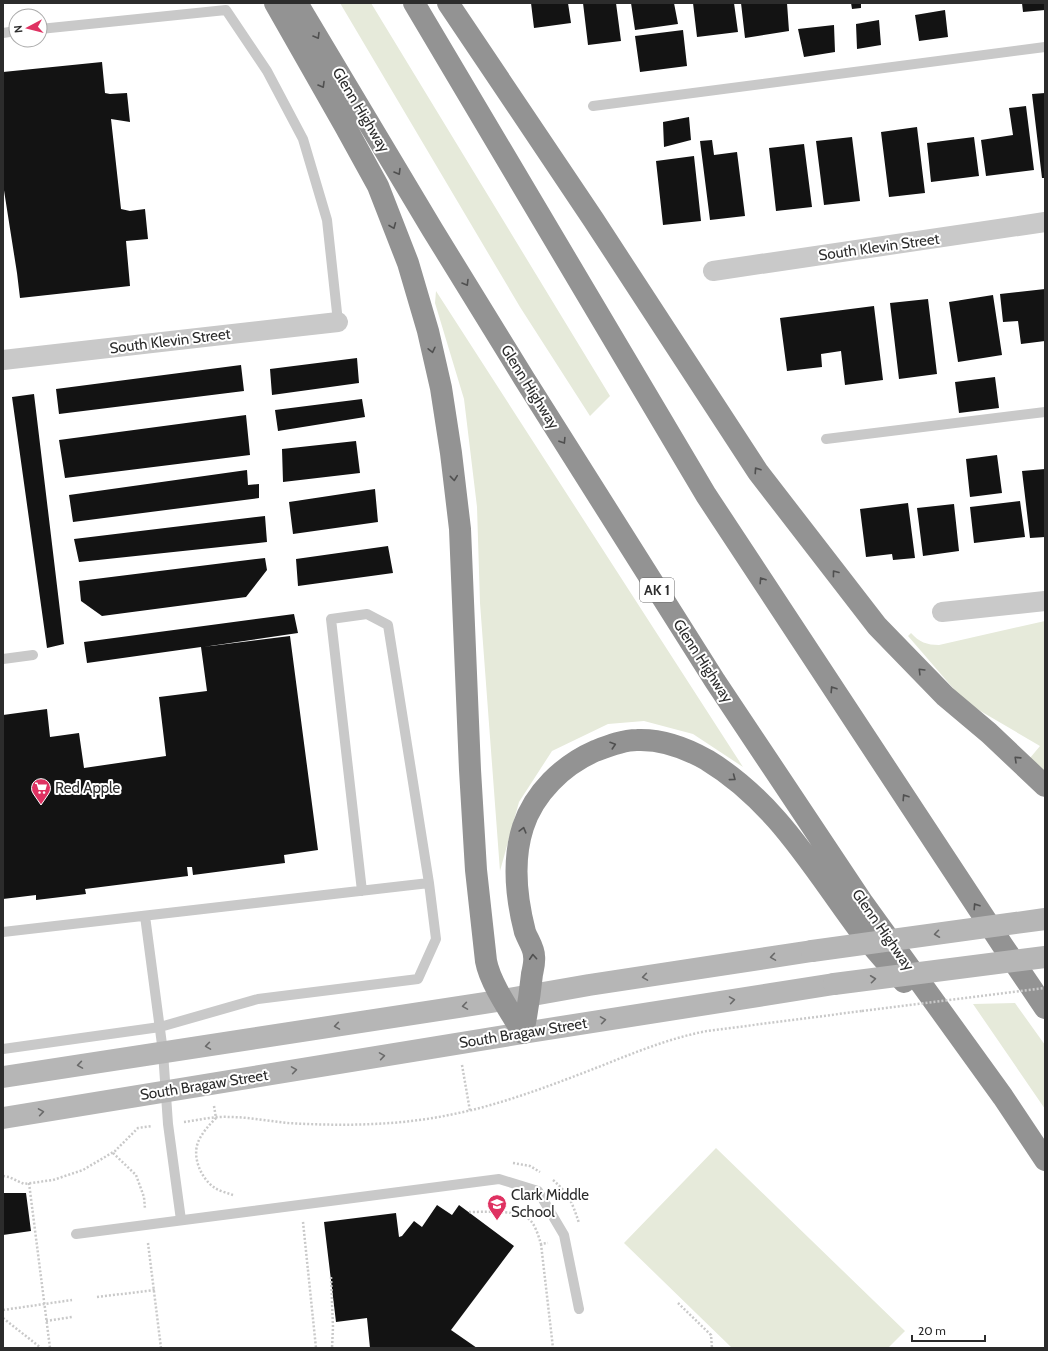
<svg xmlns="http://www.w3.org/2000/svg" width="1048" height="1351" font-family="Cabin,sans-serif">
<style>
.green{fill:#e6eada}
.building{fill:#131313}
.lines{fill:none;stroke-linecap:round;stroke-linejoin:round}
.path{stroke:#c9c9c9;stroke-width:2.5;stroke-dasharray:2 2;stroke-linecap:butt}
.lane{stroke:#c9c9c9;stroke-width:10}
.street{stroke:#c9c9c9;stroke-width:20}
.secondary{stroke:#b6b6b6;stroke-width:22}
.highway{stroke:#939393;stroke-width:22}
.path-bridge{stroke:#c9c9c9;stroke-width:2.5;stroke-dasharray:2 2;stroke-linecap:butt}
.secondary-bridge{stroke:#b6b6b6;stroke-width:22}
.oneway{stroke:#505050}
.oneway2{stroke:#6a6a6a}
.labels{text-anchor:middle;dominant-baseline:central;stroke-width:4;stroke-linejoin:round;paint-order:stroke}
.shield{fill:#fff;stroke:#6b6b6b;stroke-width:1}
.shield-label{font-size:14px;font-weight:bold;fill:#2c2c2c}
.street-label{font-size:15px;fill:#2c2c2c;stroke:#fff}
.poi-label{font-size:15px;fill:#2c2c2c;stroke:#fff;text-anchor:start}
</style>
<rect width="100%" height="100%" fill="#fff"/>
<!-- green -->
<path class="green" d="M340,3h31l239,393 -20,20 -70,-109z
M436,291l307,476 -50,-33 -49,-13 -36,3 -56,27 -33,51 -19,69 -20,-268 -3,-96 -13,-108 -29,-96z
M1045,621v152l-15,-15 10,-12 -75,-44 -57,-66 3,-3c8,9 16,12 28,12z
M1015,1003l30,42v64l-72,-105z
M716,1148l189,183 -17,17h-156l-108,-105z"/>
<!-- building -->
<path class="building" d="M531,3h37l3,20 -37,5z
M583,3h33l5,38 -33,4z
M631,3h43l4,21 -43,6z
M693,3h41l4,29 -41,5z
M741,3h46l2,28 -44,7z
M851,3h10v5l-9,1z
M1022,3h23v7l-22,2z
M945,10l3,27 -29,4 -4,-26z
M879,20l2,25 -24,4 -1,-25z
M834,25l1,27 -31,5 -6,-28z
M683,30l4,36 -47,6 -5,-36z
M102,62l3,31 5,1 17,-1 3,29 -19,-3 10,90 9,2 15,-2 3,30 -22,2 4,45 -110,12 -3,-25 -14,-89v-112z
M1045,93v85h-3l-10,-84z
M1026,106l8,64 -48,6 -5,-36 32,-5 -4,-27z
M689,117l2,23 -27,7 -1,-25z
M917,127l8,66 -36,4 -8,-65z
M852,137l8,64 -36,4 -8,-64z
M974,137l5,39 -48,6 -4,-39z
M712,140l2,15 23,-3 8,64 -35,4 -10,-79z
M804,144l8,63 -36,4 -7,-63z
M694,156l7,65 -38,4 -7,-64z
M1045,289v52l-24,3 -3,-23 -15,1 -3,-28z
M993,295l9,60 -44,7 -9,-60z
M928,299l9,75 -38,5 -9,-76z
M874,306l9,74 -38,5 -4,-34 -20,3 1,13 -35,4 -7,-53z
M357,358l2,25 -87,12 -2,-26z
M241,365l3,26 -185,23 -3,-25z
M995,377l4,31 -40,5 -4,-31z
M34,394l30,250 -17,4 -35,-251z
M362,399l3,18 -87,14 -3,-21z
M246,415l4,40 -185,23 -6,-38z
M356,441l4,32 -77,9 -1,-33z
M997,455l5,38 -32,4 -4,-38z
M1045,469v68l-15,1 -8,-67z
M247,470l1,15 11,-1v14l-186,24 -4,-27z
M375,489l3,33 -85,12 -4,-32z
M1020,501l5,36 -51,6 -4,-36z
M908,503l7,55 -22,2 -1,-6 -26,3 -6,-48z
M954,504l5,47 -36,5 -6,-48z
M265,516l2,26 -188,20 -5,-23z
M388,546l5,27 -95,13 -2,-27z
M265,558l2,12 -21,27 -144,19 -21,-15 -2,-20z
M294,614l4,19 -95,14 87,-11 28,214 -34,5 1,8 -92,12 -1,-8h-5l1,9 -103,13 1,5 -50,6v-5l-33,4v-184l44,-6 3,28 29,-4 5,35 82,-12 -7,-59 48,-6 -6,-44 -114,16 -3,-21z
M3,1193h23l5,38 -28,4z
M437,1205l15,10 7,-10 55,41 -63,84 26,18h-107l-3,-30 -31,4 -12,-100 72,-9 3,24 3,-1 12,-15 8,6z"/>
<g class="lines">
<!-- path -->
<path class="path" d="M462,1065l8,46
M214,1106l2,12c-7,7 -13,14 -17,22 -8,16 2,39 16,48 5,3 12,5 18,7
M184,1122c15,-2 31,-6 45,-5 20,0 39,4 58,6 53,3 109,3 162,-8 52,-10 103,-30 152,-49 35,-14 69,-28 106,-35l155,-20
M113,1153l23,22 8,22 1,12
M513,1163l17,3 10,6
M3,1176l6,1 15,7 29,-4 30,-10 32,-19 23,-23 14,-2
M553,1180c16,14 19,22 26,43
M29,1183l21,165
M469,1212c13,0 45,-2 57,5 9,5 12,18 15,27l7,-1
M303,1222l13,126
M148,1243l13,105
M541,1244l12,104
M331,1277l2,50 -1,21
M97,1297l58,-7
M678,1303l33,32 1,13
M3,1310l69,-10
M3,1318l38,30
M46,1321l26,-4"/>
<!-- lane -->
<path class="lane" d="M40,29l186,-19 41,61 36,68 24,81 11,102
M3,33l13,-2
M593,106l452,-59
M826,439l219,-27
M3,659l30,-4
M362,891l-31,-272 36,-5 21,11 41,258
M145,916l18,136 5,72 13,96
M3,932l426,-49 7,56 -18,40 -160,20 -98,28 -157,22
M76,1234l423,-55 39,12 26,44 15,74"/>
<!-- street -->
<path class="street" d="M713,271l332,-49
M3,360l335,-38
M942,612l103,-11"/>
<!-- secondary -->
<path class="secondary" d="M3,1077l501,-77 85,-15 223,-34
M3,1118l520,-85 311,-49"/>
<!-- highway -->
<path class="highway" d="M275,3l70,123 33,60 30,77 20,68 13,57 10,65 9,76 10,241 6,100 10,91c4,22 25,52 37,72
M297,3l135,226 93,151 190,301 148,222 140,194 42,63
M414,3l292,492 297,451 42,62
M448,3l145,216 165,253 119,154 68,70 44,37 56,53
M523,1033c4,-20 7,-39 9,-59 1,-5 3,-12 2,-18 0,-8 -6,-16 -9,-24 -9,-35 -13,-71 -2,-105 11,-34 40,-62 72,-76 13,-5 28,-11 42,-11 25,-1 49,8 70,20 66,40 103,103 147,163 15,21 33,40 50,59"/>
<!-- path-bridge -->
<path class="path-bridge" d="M862,1011l183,-23"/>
<!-- secondary-bridge -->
<path class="secondary-bridge" d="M812,951l233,-32
M834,984l211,-27"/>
</g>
<!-- one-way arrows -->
<defs><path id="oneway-chevron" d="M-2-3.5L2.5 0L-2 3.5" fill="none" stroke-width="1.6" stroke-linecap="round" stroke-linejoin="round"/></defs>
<g class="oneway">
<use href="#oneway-chevron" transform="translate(317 36) rotate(59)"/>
<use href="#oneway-chevron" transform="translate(322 85) rotate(60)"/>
<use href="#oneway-chevron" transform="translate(398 172) rotate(59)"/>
<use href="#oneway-chevron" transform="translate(393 226) rotate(68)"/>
<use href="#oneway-chevron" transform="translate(466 283) rotate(59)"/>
<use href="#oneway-chevron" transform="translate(432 350) rotate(77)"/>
<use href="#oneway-chevron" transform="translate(563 441) rotate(58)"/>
<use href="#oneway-chevron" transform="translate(757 470) rotate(-124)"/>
<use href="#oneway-chevron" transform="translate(454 478) rotate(84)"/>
<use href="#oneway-chevron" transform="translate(835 573) rotate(-127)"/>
<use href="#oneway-chevron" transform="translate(762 580) rotate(-123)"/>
<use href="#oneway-chevron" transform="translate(921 671) rotate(-135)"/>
<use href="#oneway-chevron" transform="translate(833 689) rotate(-123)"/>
<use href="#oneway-chevron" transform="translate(613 745) rotate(-18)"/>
<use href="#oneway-chevron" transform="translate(1017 759) rotate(-136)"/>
<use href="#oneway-chevron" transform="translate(733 778) rotate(37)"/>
<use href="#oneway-chevron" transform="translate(905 797) rotate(-123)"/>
<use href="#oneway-chevron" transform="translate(523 830) rotate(-75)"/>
<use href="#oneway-chevron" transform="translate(976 906) rotate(-123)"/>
<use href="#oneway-chevron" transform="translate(533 957) rotate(-94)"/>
</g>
<g class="oneway2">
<use href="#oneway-chevron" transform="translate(937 934) rotate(172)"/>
<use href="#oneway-chevron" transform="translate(773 957) rotate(171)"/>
<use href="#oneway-chevron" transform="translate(645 977) rotate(171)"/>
<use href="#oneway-chevron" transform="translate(873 979) rotate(-7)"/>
<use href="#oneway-chevron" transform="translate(732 1000) rotate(-9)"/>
<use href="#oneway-chevron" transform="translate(465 1006) rotate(171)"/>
<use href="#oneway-chevron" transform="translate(603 1020) rotate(-9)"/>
<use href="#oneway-chevron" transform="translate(337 1026) rotate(171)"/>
<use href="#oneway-chevron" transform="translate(208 1046) rotate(171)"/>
<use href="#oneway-chevron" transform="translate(382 1056) rotate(-9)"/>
<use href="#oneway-chevron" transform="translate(80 1065) rotate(171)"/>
<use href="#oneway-chevron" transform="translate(294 1070) rotate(-9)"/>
<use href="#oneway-chevron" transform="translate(41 1112) rotate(-9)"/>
</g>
<!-- icons -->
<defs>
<g id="supermarket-pin" transform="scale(1)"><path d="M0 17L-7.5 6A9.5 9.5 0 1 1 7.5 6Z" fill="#df3262" stroke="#fff"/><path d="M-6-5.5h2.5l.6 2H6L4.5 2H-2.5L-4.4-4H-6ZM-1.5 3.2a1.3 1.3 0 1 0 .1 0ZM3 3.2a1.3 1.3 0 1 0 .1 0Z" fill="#fff"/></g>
<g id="school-pin" transform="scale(1)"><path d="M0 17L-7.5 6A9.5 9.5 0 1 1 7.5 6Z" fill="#df3262" stroke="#fff"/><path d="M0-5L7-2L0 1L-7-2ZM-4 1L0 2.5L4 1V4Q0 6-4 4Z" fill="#fff"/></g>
</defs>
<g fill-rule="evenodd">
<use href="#supermarket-pin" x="41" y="788"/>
<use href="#school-pin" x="497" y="1204"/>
</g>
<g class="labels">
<!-- shield labels -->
<rect class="shield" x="640" y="578" width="34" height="24" rx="3"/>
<g class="shield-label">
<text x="657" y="590">AK 1</text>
</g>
<!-- street labels -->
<g class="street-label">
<text transform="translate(361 110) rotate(59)">Glenn Highway</text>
<text transform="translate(879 247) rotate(-8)">South Klevin Street</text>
<text transform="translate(170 341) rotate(-7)">South Klevin Street</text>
<text transform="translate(530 387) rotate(58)">Glenn Highway</text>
<text transform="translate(703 661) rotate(57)">Glenn Highway</text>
<text transform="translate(883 930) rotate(55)">Glenn Highway</text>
<text transform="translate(523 1033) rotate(-9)">South Bragaw Street</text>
<text transform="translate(204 1085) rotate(-9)">South Bragaw Street</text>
</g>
<!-- poi labels -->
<g class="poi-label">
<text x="55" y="788">Red Apple</text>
<text x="511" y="1195">Clark Middle<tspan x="511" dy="17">School</tspan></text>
</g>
</g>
<!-- border -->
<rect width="1048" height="1351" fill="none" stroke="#2c2c2c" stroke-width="8"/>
<!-- north arrow -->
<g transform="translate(28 28) rotate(263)"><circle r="19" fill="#ffffff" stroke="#ababab"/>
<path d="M0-3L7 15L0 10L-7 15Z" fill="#df3262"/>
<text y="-6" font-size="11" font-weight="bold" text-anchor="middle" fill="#2c2c2c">N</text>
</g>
<!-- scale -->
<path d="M912 1335v6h73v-6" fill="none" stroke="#2c2c2c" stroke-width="2"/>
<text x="918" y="1335" font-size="12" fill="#2c2c2c" stroke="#ffffff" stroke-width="3" paint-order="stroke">20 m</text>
</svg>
